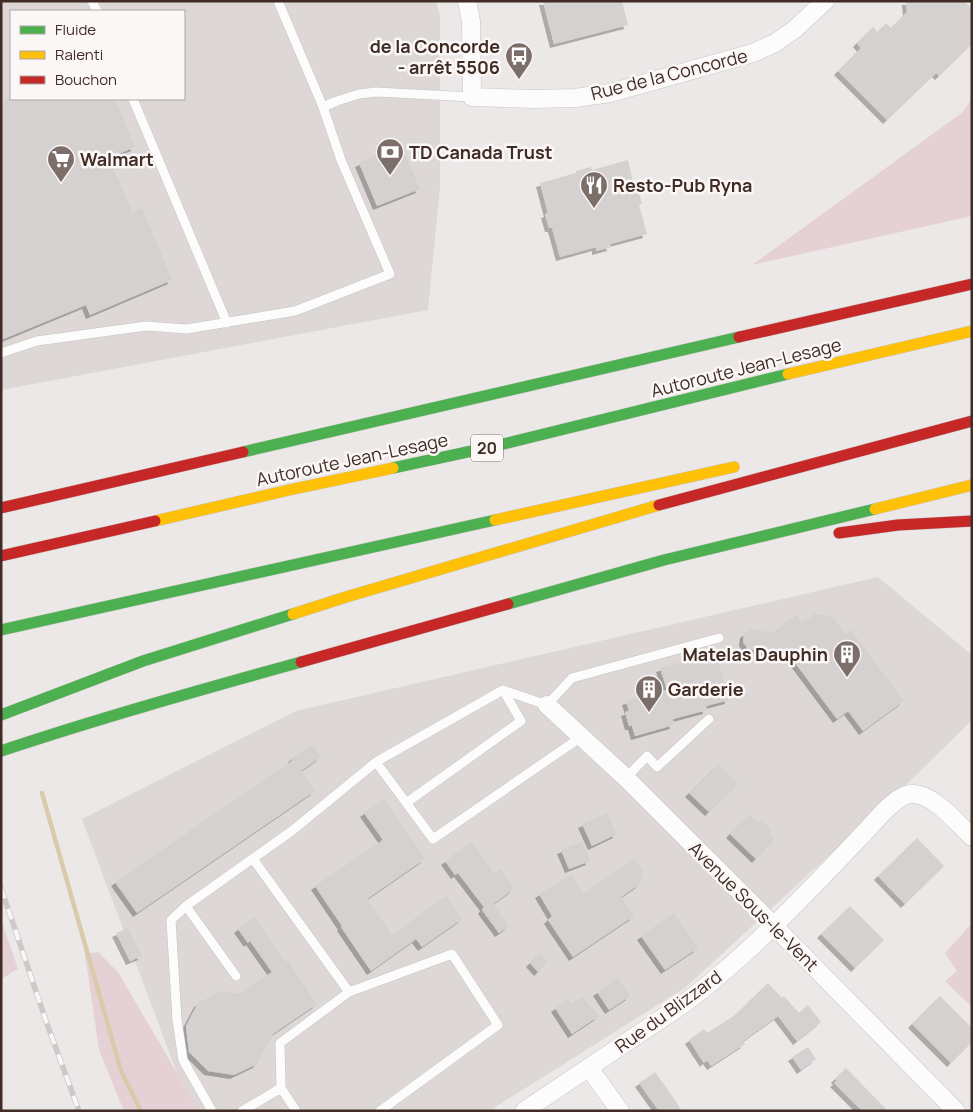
<svg xmlns="http://www.w3.org/2000/svg" width="973" height="1112" font-family="Manrope,sans-serif">
<style>
.built{fill:#ddd7d6;fill-rule:evenodd}
.green{fill:#e5d1d5}
.lines{fill:none;stroke-linecap:round;stroke-linejoin:round}
.stream{stroke:#d9cbaa;stroke-width:4.5}
.building{fill:#d5d1d0;filter:url(#shadow)}
.lane-casing{stroke:#c8c4c4;stroke-width:10}
.street-casing{stroke:#c8c4c4;stroke-width:19}
.fast-casing{stroke:#cac5c3;stroke-width:12}
.slow-casing{stroke:#cac5c3;stroke-width:12}
.jam-casing{stroke:#cac5c3;stroke-width:12}
.lane{stroke:#fcfcfc;stroke-width:9}
.street{stroke:#fcfcfc;stroke-width:18}
.fast{stroke:#4caf50;stroke-width:11}
.slow{stroke:#ffc107;stroke-width:11}
.jam{stroke:#c62828;stroke-width:11}
.rail-casing{stroke:#ccc9c9;stroke-width:5.5}
.rail{stroke:#faf7f6;stroke-width:4;stroke-dasharray:11;stroke-linecap:butt}
.labels{text-anchor:middle;dominant-baseline:central;stroke-width:5;stroke-linejoin:round;paint-order:stroke}
.shield{fill:#faf7f6;stroke:#786964;stroke-width:1}
.shield-label{font-size:16px;font-weight:bold;fill:#402c25}
.poi-label{font-size:18px;font-weight:bold;fill:#402c25;stroke:#faf7f6;text-anchor:start}
.street-label{font-size:18px;fill:#402c25;stroke:#faf7f6}
</style>
<defs>
<filter id="shadow"><feDropShadow dx="-4" dy="4" stdDeviation="0" flood-color="#0004"/></filter>
</defs>
<rect width="100%" height="100%" fill="#ece8e8"/>
<!-- built -->
<path class="built" d="M1,1h435l4,15v171l-12,123 -427,80zM11,11h173v88h-173z
M878,577l94,78v65l-62,61 -224,206 -197,124h-290l-22,-38 -95,-254 214,-108z"/>
<!-- green -->
<path class="green" d="M972,98v118l-220,49 211,-153z
M1,919l17,50 -17,10z
M971,924l1,1v82l-27,-26 12,-10 -12,-18z
M98,952l20,20 81,139h-75l-25,-61 -14,-96z"/>
<g class="lines">
<!-- stream -->
<path class="stream" d="M42,793l79,278 20,40"/>
</g>
<!-- building -->
<path class="building" d="M543,1h79l6,24 -74,19z
M906,1h58l8,8v35l-33,32 -3,-3 -49,47 -49,-49 23,-23 -4,-5 16,-16 5,5 8,-9 5,5 16,-16z
M1,99h114l20,48 -26,11 23,54 10,-4 30,72 -82,35 -4,-10 -85,35z
M401,145l19,44 -43,17 -18,-43z
M628,160l7,30 3,-1 4,15 -3,1 8,29 -37,10 1,3 -15,4v-4l-36,10 -8,-29h-3l-4,-14 3,-1 -8,-30 36,-10v-2l15,-4 1,3z
M815,614l18,3 12,17 6,-4 53,71 -41,30 -15,-20 -11,8 -47,-63 -42,-7 -5,-7 1,-8 7,-5 21,4 24,-18 6,8z
M716,652l13,48 -23,6 1,4 -34,9 1,6 -39,11 -3,-10h-3l-4,-14 4,-1 -3,-10 41,-11 -7,-22z
M312,745l9,12 -20,14 14,20 -178,122 -22,-31 178,-122 -1,-2z
M718,764l20,20 -29,28 -20,-19z
M384,799l41,60 -58,40 25,36 54,-39 16,23 -40,28 -6,-8 -45,32 -30,-44 1,-1 -27,-40 68,-46 -19,-27z
M607,813l10,21 -25,12 -10,-22z
M750,814l9,9 3,-3 10,10 -3,3 6,6 -19,20 -26,-25z
M917,838l27,28 -39,38 -27,-28z
M472,842l22,31 6,-4 14,20 -21,15 16,22 -10,7 -17,-23 2,-3 -26,-34 -3,2 -10,-14z
M582,842l8,19 -21,8 -8,-19z
M634,858l9,12 -3,14 -19,13 13,19 -61,41 -25,-37 4,-4 -13,-22 33,-19 11,19z
M850,906l34,34 -29,28 -34,-34z
M674,913l24,35 -33,22 -24,-34z
M254,917l32,45 2,-1 29,43 -44,30 -16,30 -23,11 -26,-4 -19,-19 -3,-26 12,-23 23,-12 17,3 34,-22 -22,-31 -2,2 -10,-14z
M128,928l14,28 -12,5 -14,-28z
M540,953l8,9 -10,10 -8,-9z
M618,978l12,18 -21,14 -12,-18z
M768,983l14,15 2,-2 15,17 9,-8 13,17 -24,19 -19,-25 -35,25 2,3 -34,22 -4,-6 -3,3 -15,-23 15,-11 3,4 28,-18z
M940,996l32,32v14l-21,21 -39,-39z
M582,997l17,19 -27,18 -17,-26 13,-9 4,5z
M808,1047l8,12 -15,11 -9,-13z
M846,1068l42,43h-26l-28,-28 3,-2 -2,-2z
M655,1072l18,25 9,14h-23l-20,-28z"/>
<g class="lines">
<!-- lane casing -->
<g class="lane-casing">
<path id="lane" d="M92,1l5,10
M133,99l94,224
M323,107l14,-6 22,-7 17,-2 96,5
M1,353l36,-12 109,-15 41,3 108,-18 95,-37 -49,-114 -18,-53 -45,-106
M376,762l57,77 148,-102
M626,778l21,-22 10,11 52,-48
M406,803l115,-82 -18,-31
M253,859l96,133 103,-38 46,71 -118,86
M186,906l-15,14 6,100 6,40 29,51
M236,976l-50,-70 107,-76 83,-68 127,-72 44,15 25,-27 147,-40
M242,1111l39,-23
M296,1111l-15,-23 -1,-45 69,-51"/>
</g>
<!-- street casing -->
<g class="street-casing">
<path id="street" d="M467,1l4,20 1,76 63,2 40,-1 35,-5 143,-40 22,-10 20,-14 30,-28
M547,705l79,73 148,148 182,185
M589,1068l31,43
M524,1111l158,-106c67,-50 125,-112 183,-173 11,-11 30,-37 46,-38 21,-2 46,29 61,43"/>
</g>
<!-- fast casing -->
<g class="fast-casing">
<path id="fast" d="M243,452l496,-115
M393,468l102,-22 293,-72
M508,604l156,-44 211,-51
M1,630l494,-110
M1,715l142,-54 150,-47
M1,751c99,-33 199,-61 300,-89"/>
</g>
<!-- slow casing -->
<g class="slow-casing">
<path id="slow" d="M788,374l184,-43
M875,509l97,-24
M495,520l239,-53
M155,521l134,-31 104,-22
M293,614l53,-17 313,-92"/>
</g>
<!-- jam casing -->
<g class="jam-casing">
<path id="jam" d="M739,337l233,-53
M659,505l313,-84
M1,508l242,-56
M839,533l59,-8 74,-4
M1,556l154,-35
M301,662l207,-58"/>
</g>
<!-- lane -->
<use href="#lane" class="lane"/>
<!-- street -->
<use href="#street" class="street"/>
<!-- fast -->
<use href="#fast" class="fast"/>
<!-- slow -->
<use href="#slow" class="slow"/>
<!-- jam -->
<use href="#jam" class="jam"/>
<!-- rail casing -->
<g class="rail-casing">
<path id="rail" d="M1,888l45,133 33,90"/>
</g>
<!-- rail -->
<use href="#rail" class="rail"/>
</g>
<!-- icons -->
<defs>
<g id="bus-pin" transform="scale(1.4375)"><path d="M0 17L-7.5 6A9.5 9.5 0 1 1 7.5 6Z" fill="#7c6e69" stroke="#faf7f6"/><path d="M-5-6H5V4H4V6H2V4H-2V6H-4V4H-5ZM-3.5-4V0h7V-4ZM-3.5 1.2v1.5H-2V1.2ZM2 1.2v1.5H3.5V1.2Z" fill="#fff"/></g>
<g id="bank-pin" transform="scale(1.4375)"><path d="M0 17L-7.5 6A9.5 9.5 0 1 1 7.5 6Z" fill="#7c6e69" stroke="#faf7f6"/><path d="M-6-4H6V4H-6ZM0-2.3a2.3 2.3 0 1 0 0 4.6a2.3 2.3 0 1 0 0-4.6Z" fill="#fff"/></g>
<g id="supermarket-pin" transform="scale(1.4375)"><path d="M0 17L-7.5 6A9.5 9.5 0 1 1 7.5 6Z" fill="#7c6e69" stroke="#faf7f6"/><path d="M-6-5.5h2.5l.6 2H6L4.5 2H-2.5L-4.4-4H-6ZM-1.5 3.2a1.3 1.3 0 1 0 .1 0ZM3 3.2a1.3 1.3 0 1 0 .1 0Z" fill="#fff"/></g>
<g id="restaurant-pin" transform="scale(1.4375)"><path d="M0 17L-7.5 6A9.5 9.5 0 1 1 7.5 6Z" fill="#7c6e69" stroke="#faf7f6"/><path d="M-5-6h1v4h1v-4h1v4h1v-4h1v5L-1.5 .5V6h-2V.5L-5-1ZM5-6V6H3V1.5H1.5Q1.5-4 5-6Z" fill="#fff"/></g>
<g id="building-pin" transform="scale(1.4375)"><path d="M0 17L-7.5 6A9.5 9.5 0 1 1 7.5 6Z" fill="#7c6e69" stroke="#faf7f6"/><path d="M-4-6H4V6H1V3H-1V6H-4ZM-2.5-4.3h1.7v1.8h-1.7ZM.8-4.3h1.7v1.8H.8ZM-2.5-1h1.7V.8h-1.7ZM.8-1h1.7V.8H.8Z" fill="#fff"/></g>
</defs>
<g fill-rule="evenodd">
<use href="#bus-pin" x="519" y="56"/>
<use href="#bank-pin" x="390" y="152"/>
<use href="#supermarket-pin" x="61" y="159"/>
<use href="#restaurant-pin" x="594" y="185"/>
<use href="#building-pin" x="847" y="654"/>
<use href="#building-pin" x="649" y="689"/>
</g>
<g class="labels">
<!-- shield labels -->
<rect class="shield" x="471" y="434.5" width="32" height="27" rx="4"/>
<g class="shield-label">
<text x="487" y="448">20</text>
</g>
<!-- poi labels -->
<g class="poi-label">
<text x="500" y="46" text-anchor="end">de la Concorde<tspan x="500" dy="21">- arrêt 5506</tspan></text>
<text x="409" y="152">TD Canada Trust</text>
<text x="80" y="159">Walmart</text>
<text x="613" y="185">Resto-Pub Ryna</text>
<text x="828" y="654" text-anchor="end">Matelas Dauphin</text>
<text x="668" y="689">Garderie</text>
</g>
<!-- street labels -->
<g class="street-label">
<text transform="translate(669 74) rotate(-14)">Rue de la Concorde</text>
<text transform="translate(746 367) rotate(-14)">Autoroute Jean-Lesage</text>
<text transform="translate(352 459) rotate(-12)">Autoroute Jean-Lesage</text>
<text transform="translate(754 906) rotate(45)">Avenue Sous-le-Vent</text>
<text transform="translate(668 1011) rotate(-36)">Rue du Blizzard</text>
</g>
</g>
<!-- border -->
<rect width="973" height="1112" fill="none" stroke="#402c25" stroke-width="5"/>
<!-- legend -->
<rect x="10" y="10" width="175" height="90" fill="#faf7f6" stroke="#b0a6a2"/>
<rect x="20" y="26" width="25" height="8" fill="#4caf50" stroke="#b0a6a2"/>
<text x="55" y="35" font-size="15" fill="#402c25">Fluide</text>
<rect x="20" y="51" width="25" height="8" fill="#ffc107" stroke="#b0a6a2"/>
<text x="55" y="60" font-size="15" fill="#402c25">Ralenti</text>
<rect x="20" y="76" width="25" height="8" fill="#c62828" stroke="#b0a6a2"/>
<text x="55" y="85" font-size="15" fill="#402c25">Bouchon</text>
</svg>
